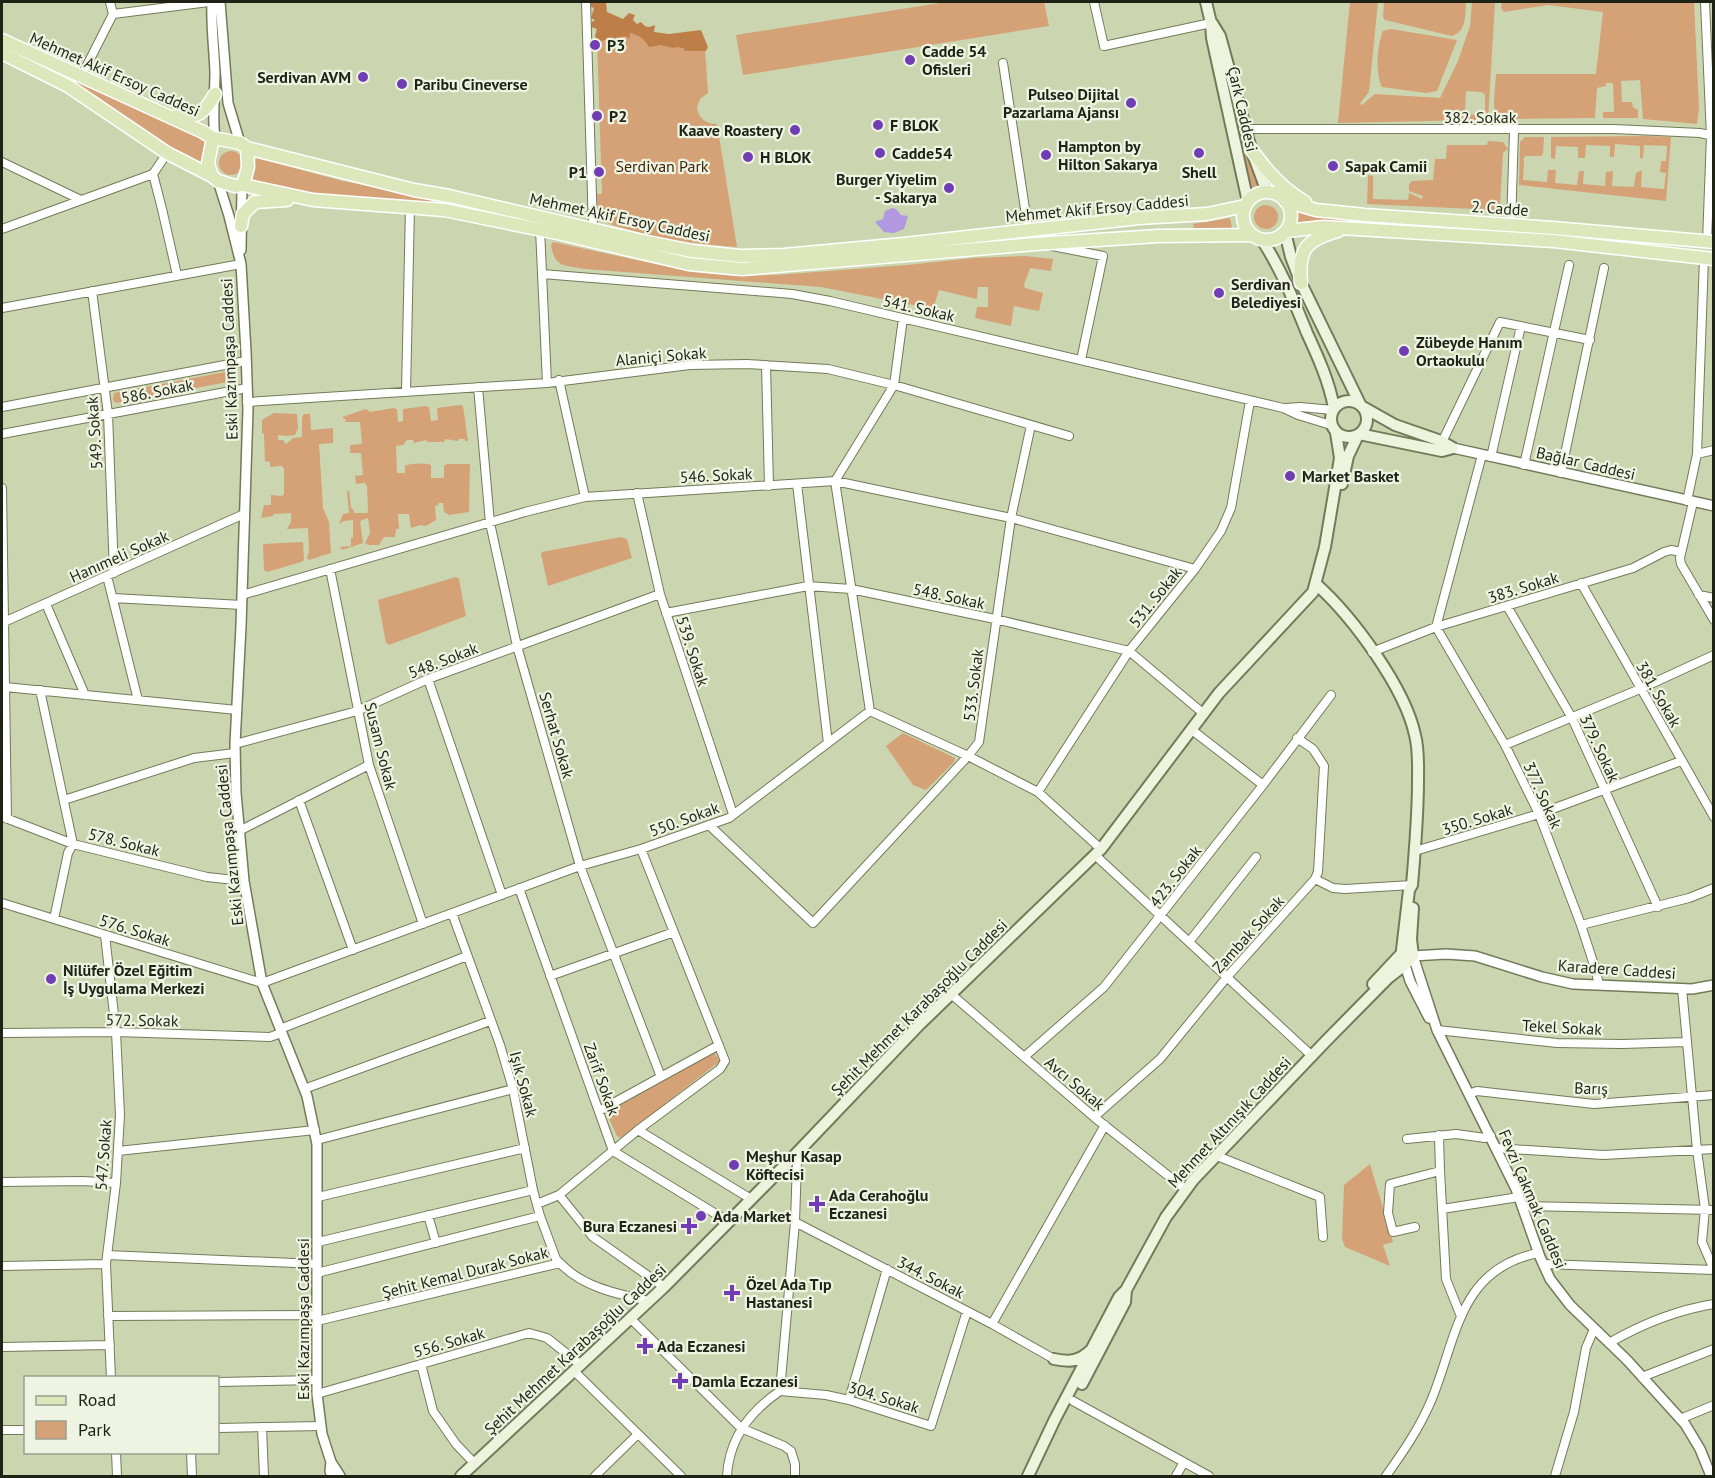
<svg xmlns="http://www.w3.org/2000/svg" width="1715" height="1478" font-family="'PT Sans',sans-serif">
<style>
.green{fill:#d5a177}
.forest{fill:#be7e48}
.water{fill:#b198e0}
.lines{fill:none;stroke-linecap:round;stroke-linejoin:round}
.minor-casing{stroke:#727b59;stroke-width:10}
.tertiary-casing{stroke:#727b59;stroke-width:12}
.secondary-casing{stroke:#727b59;stroke-width:14}
.primary-casing{stroke:#fff;stroke-width:15}
.minor{stroke:#fff;stroke-width:8}
.tertiary{stroke:#fff;stroke-width:9}
.secondary{stroke:#edf3dd;stroke-width:10}
.primary{stroke:#dce7bb;stroke-width:12}
.poi-dot{fill:#713db4;stroke:#eef4e1;stroke-width:2}
.labels{text-anchor:middle;dominant-baseline:central;stroke-width:4.5;stroke-linejoin:round;paint-order:stroke}
.poi-label{font-size:16px;font-weight:bold;fill:#1f2315;stroke:#eef4e1;text-anchor:start}
.street-label{font-size:16px;fill:#1f2315;stroke:#eef4e1}
.park-label{font-size:16px;fill:#40250d;stroke:#eef4e1}
</style>
<rect width="100%" height="100%" fill="#cbd6b0"/>
<!-- green -->
<path class="green" d="M946,2h98l5,24 -306,49 -7,-40z
M1350,2h28l-9,90 -9,11 2,2 13,-11 65,4 18,-37 12,-35 2,-24h23l-7,118h-3v-26l-4,-2 -15,-1 -1,23 12,1v5l-139,3z
M1384,2h82c-1,13 1,29 -14,34l-67,-16 -2,-3z
M1502,2h192l5,106 -2,16 -54,-5 -3,-39 -19,1 1,21h10l1,5 5,3v8h-35v-6h11l-1,-29h-7v3l-9,2 -2,30 -100,1 -1,-19 2,-26h100l7,-62 -55,-7 -44,7 -3,-4z
M596,10l55,30 54,9 3,44 -8,6 -3,9c2,11 9,16 20,16l20,123c-52,-4 -90,-10 -139,-27l-1,-26h5z
M1391,29l66,11 -20,51 -11,2 -44,-6c-7,-14 -5,-41 1,-56z
M72,79l135,62 -2,24 -62,-33 -73,-48z
M1649,136l22,1 -5,64 -147,-16 1,-43 5,-5h19l-1,17 -2,2h-15l-3,3 1,2 -1,19 24,2 1,-12h8l-1,13 22,2 2,-14h5l-1,13 22,2 1,-14 7,-1 -1,15 22,1 2,-14 6,-3 -1,17 23,2 2,-16 -6,-1 1,-11h5l1,-15 -23,-1 -1,13h-3v-12l-25,-2 -1,13h-4v-11l-24,-1 -1,13h-7v-11l-22,-1 -1,13 -4,-1v-21z
M1488,141l15,1 5,7 -5,4 -3,52h-5v5l-128,-6 1,-29 5,1v23l35,1 1,-7 13,6 1,-3 -14,-5v-7l3,-3 21,-1 2,-21h11l1,-14h40z
M219 163a12 12 0 1 1 24 0a12 12 0 1 1-24 0Z
M1246,153l15,36 -10,5 -7,-40z
M256,158l87,23 88,18 -1,6 -88,-5 -91,-18z
M1254 217a12 12 0 1 1 24 0a12 12 0 1 1-24 0Z
M1296,211l13,4 49,5v3l-22,-1 -42,4z
M1230,218l2,10 -38,2 -1,-6z
M553,242l139,30 43,4 41,-1 131,-10 66,-7 51,-2 29,3 -2,12 -21,-3 -6,17 1,3 18,5 -4,18 -25,-5 -3,20 -36,-8 2,-11h11v-20h-10l-1,12 -38,-9 -6,19 -112,-22 -236,-18c-21,-4 -30,-1 -34,-24z
M230,371l4,1 -1,9 -117,22 -3,-3 1,-7z
M460,405l3,1 5,35h-3v-2h-6l-1,2 -13,-2 -1,3h-17v-2l-13,3 -1,-3h-6l-4,5 -7,1 1,27h8v-7c6,-3 19,-3 26,-1v13h13v-12l3,-2h23l-1,48 -20,3 -5,-3 -1,-9h-4l-1,2 -3,1 1,14 -10,6 -6,-1 -9,3 -2,-14h-11l1,15h-3l-1,8h-11l-5,8h-11l-3,-2 5,-10 -2,-15 -8,3 3,22 -21,7 -2,-3 11,-1v-8h2v-18l-9,1 -5,3 4,-10 6,-1 -2,-22h2l2,17 2,1 1,4h13l1,-2 -1,-25 -2,-3 -9,1 -1,-8 8,-1 -2,-22h-11v-8l12,-1 -2,-22h-15l1,-2 -4,-3 24,-8 4,3 23,-4 4,1 1,13 5,-1v-12l22,-3 4,1 2,14 7,-1 -1,-12z
M274,413l23,1 1,14 -3,7 -8,1 -9,-1v5h5l3,4 7,-6 9,-1v-20l2,-3h6l1,16 22,-2v15l-14,1 4,64 6,14 2,31 -22,7 -2,-2 2,-7 -1,-23 -21,1 4,-7v-9l-18,1v2l-12,2 3,-13h7v-10l11,1 2,-2v-25l-2,-3 -12,1v-5l-5,-1 -1,-27 -2,-1v-13z
M621,537l6,2 5,19 -84,28 -7,-32 1,-2z
M303,542l1,18 -3,2 -34,10 -3,-2 -1,-26z
M456,577l3,2 7,37 -77,29 -3,-2 -8,-43z
M903,733l52,25 -1,4 -28,28 -13,-5 -27,-39z
M714,1052l6,9 -99,77 -4,-2 -10,-22v-4z
M1370,1164l23,78 -10,3 7,21 -45,-19 -3,-8 2,-54z"/>
<!-- forest -->
<path class="forest" d="M587,2h19l1,10 16,7 6,-6 6,2 -2,5 4,4 4,-2c5,6 7,6 14,3l-1,7 15,2 32,-4 7,17 -2,4h-21l-2,-3 -7,-1 -2,1 -14,-3 -11,2c-4,-8 -10,-12 -19,-14l-1,6 -3,-3 -12,3 -2,4 -4,-1v-3l-10,3 -3,-6 2,-7 -6,-2 1,-5 3,-2 -4,-2 3,-10 -7,-3z"/>
<!-- water -->
<path class="water" d="M892,208l4,1 5,6 7,1 -4,13 -10,4 -10,-1 -9,-10 8,-3 2,-8z"/>
<g class="lines">
<!-- minor casing -->
<g class="minor-casing">
<path id="minor" d="M586,2l7,226
M1094,2l10,44 107,-23
M1705,2l6,134 -4,105
M113,14l96,-12
M1003,63l24,159 4,9
M81,77l32,-63 -3,-12
M1246,129h368l86,4 14,3
M2,162l79,38
M153,174l9,35 15,66
M1511,225l3,-94
M2,229l151,-55 14,-21
M540,229l7,154
M1052,246l51,10 -22,104
M542,274l250,20 38,7 453,107 15,7 33,10
M92,291l16,123 6,159
M2,308l239,-44
M766,365l3,121
M559,380l26,117
M478,387l12,136 27,123 63,220 81,211
M406,392l4,-185
M247,402l300,-19 143,-18 57,-1 81,5 66,16 175,51
M2,407l244,-46
M1285,408l15,-1 33,3
M2,434l245,-46
M1442,442l58,-120 90,18
M1697,454l17,-4
M1482,455l-46,172 69,118 34,69 42,111 14,43 4,17
M1491,457l30,-131
M1524,465l45,-200
M1561,473l43,-205
M797,484l31,259
M2,488l5,331
M637,493l23,101 73,220
M1687,501l10,-47 7,-196
M1693,502l-13,56 1,6 33,56
M330,569l39,196 54,159
M107,576l31,124
M1581,583l133,234
M242,595l283,-83 60,-15 250,-16 176,37 184,51
M1699,595l15,3
M113,598l129,7
M46,604l39,91
M1507,606l65,112 86,189
M666,613l142,-27 43,3 144,30 134,32 75,63
M4,622l240,-108
M1372,652l64,-25 197,-59 31,-16 7,-2 10,2
M428,679l74,216
M5,687l232,23
M40,690l33,154 -5,9 -14,66
M870,711l-35,-230 59,-96 9,-67
M1192,730l71,55
M235,744l122,-33 71,-32 232,-85
M1505,745l135,-56 74,-34
M1038,792l91,-141 66,-82 26,-38 10,-23 19,-107
M64,800l130,-42 41,-5
M299,800l54,150
M3,817l70,27 134,33 37,4
M709,825l104,98 155,-167 11,-14 32,-224 20,-93
M239,831l130,-66
M1415,851l124,-37 142,-53
M1095,855l216,200
M1315,879l18,9 12,1 67,-4
M519,888l94,263 116,71
M2,903l260,80 318,-117 61,-17 88,-31 141,-107 98,45 70,36 63,57
M452,913l48,132 13,44 20,101 7,26 16,43 4,4
M1581,925l108,-27 25,-10
M105,935l11,97 4,83 -4,68 -10,81 5,114
M1189,942l67,-85
M550,976l124,-44
M1682,988l15,162 8,59 -3,33 12,28
M951,994l143,123 91,72
M280,1029l187,-73
M1437,1030l120,13 65,1 65,-2
M2,1033l114,-1 154,5 11,-4
M1024,1057l80,-70 159,-202 68,-90
M304,1089l186,-68
M1469,1094l8,-3 117,13 120,-9
M599,1111l120,-66
M1094,1117l66,-58 67,-82 88,-98 3,-7 6,-106 -11,-17 -16,-11
M638,1130l113,69
M1439,1135l1,36 6,108 14,35
M1407,1139l49,-5 29,4 6,-2
M317,1140l196,-51
M1497,1148l106,7 111,-6
M118,1151l197,-21
M1217,1156l103,41 3,40
M2,1182l81,-1 33,2
M559,1195l34,42 71,50
M318,1197l207,-49
M537,1204l22,-9 79,-65 82,-61 5,-8 -84,-212
M1523,1206l191,4
M1442,1209l77,-12
M428,1215l8,28
M795,1222l197,102 62,35
M1415,1227l-22,5 -5,-19 2,-29 50,-13
M318,1242l215,-52
M107,1255l210,9
M1543,1264l171,6
M2,1266l104,-2
M317,1273l223,-57
M108,1316l209,-1
M630,1318l111,110 43,18 7,5 4,13v12
M317,1321l243,-58c22,24 58,31 88,38
M992,1324l113,-199
M1609,1343c33,-19 67,-33 105,-39
M2,1347l108,-2
M421,1364l12,47 23,33 19,20
M574,1371l107,105
M1642,1377l72,-28
M218,1382l99,-2
M780,1391l46,4 23,5 82,26 36,-115
M317,1394l212,-61 18,5 34,27
M849,1400l38,-131
M1073,1401l136,75
M1680,1419l34,-14
M262,1427l2,49
M218,1428l103,-2
M2,1430h24
M116,1452l1,24
M191,1452l1,24
M595,1476l43,-42
M727,1476c2,-37 22,-64 53,-85l15,-169 2,-60 -2,-7
M1176,1476l8,-14
M1386,1476c17,-24 33,-47 45,-75 26,-62 27,-132 107,-148
M1555,1476l19,-64 12,-64 8,-19"/>
</g>
<!-- tertiary casing -->
<g class="tertiary-casing">
<path id="tertiary" d="M212,2c-1,23 2,46 3,70 0,22 -3,45 0,66
M220,2l8,101 12,40
M218,181l11,35 12,48 5,88 2,57 -7,217 -6,118 1,49 8,88 18,102 45,113 10,48v250l5,40 9,28 9,14
M241,250l1,-64
M1453,448l261,58
M1405,965l5,16 19,37
M331,1462l-1,9 2,5
M1711,1476l-11,-27 -15,-25 -58,-64 -57,-55 -20,-26 -10,-22 -24,-68 -79,-159 -24,-74 33,-2 29,2 67,21 31,7 119,5 22,-4"/>
</g>
<!-- secondary casing -->
<g class="secondary-casing">
<path id="secondary" d="M1206,2l5,21 1,15 36,164
M1212,23l8,13 31,113 16,43
M1285,232l6,25 10,26 59,121
M1262,240c19,29 32,61 45,93 11,24 22,48 27,75
M1331 419a18 18 0 1 1 36 0a18 18 0 1 1-36 0Z
M1363,407l32,18 46,16 12,7
M1359,434l83,17 11,-3
M1342,484l6,-28 10,-21
M1316,584c37,33 89,104 99,151 4,15 3,31 3,46 0,35 -3,69 -6,104l-3,5 -7,60 3,15
M1413,908l-2,31 2,17
M1373,984l29,-31 5,1
M1054,1359c15,3 24,3 36,-8
M1082,1384l43,-82 1,-12
M461,1476l203,-189 131,-132 123,-129 183,-177 118,-156 94,-101 12,-45 15,-89 -4,-25
M1028,1476l27,-57 64,-122 7,-7 40,-73 27,-37 132,-138 63,-64 17,-13 8,-9"/>
</g>
<!-- primary casing -->
<g class="primary-casing">
<path id="primary" d="M2,40l201,92 10,6
M2,53l66,33 99,67 45,23 6,5 17,5 8,-1 5,-18 -1,-19 -7,-5 -27,-5 -5,25 4,13
M176,116c22,3 29,-4 39,-22
M247,148l167,42 35,6 198,46 45,9 48,5 44,-1 120,-11 235,-26 68,-4 38,-8
M1251,149c16,22 30,39 54,53
M243,185l70,15 131,10 113,23 132,31 53,5 293,-25 123,-8 94,-1
M1243 216a24 24 0 1 1 48 0a24 24 0 1 1-48 0Z
M1285,201l31,9 49,5 188,13 161,14
M241,226l2,-12 12,-12 32,-2
M1286,231l37,-4 231,14 160,18
M1301,283c-3,-33 4,-43 37,-52"/>
</g>
<!-- minor -->
<use href="#minor" class="minor"/>
<!-- tertiary -->
<use href="#tertiary" class="tertiary"/>
<!-- secondary -->
<use href="#secondary" class="secondary"/>
<!-- primary -->
<use href="#primary" class="primary"/>
</g>
<!-- markers -->
<g class="poi-dot">
<circle cx="595" cy="45" r="6"/>
<circle cx="910" cy="60" r="6"/>
<circle cx="363" cy="77" r="6"/>
<circle cx="402" cy="84" r="6"/>
<circle cx="1131" cy="103" r="6"/>
<circle cx="597" cy="116" r="6"/>
<circle cx="878" cy="125" r="6"/>
<circle cx="795" cy="130" r="6"/>
<circle cx="880" cy="153" r="6"/>
<circle cx="1199" cy="153" r="6"/>
<circle cx="1046" cy="155" r="6"/>
<circle cx="748" cy="157" r="6"/>
<circle cx="1333" cy="166" r="6"/>
<circle cx="599" cy="172" r="6"/>
<circle cx="949" cy="188" r="6"/>
<circle cx="1219" cy="293" r="6"/>
<circle cx="1404" cy="351" r="6"/>
<circle cx="1290" cy="476" r="6"/>
<circle cx="51" cy="979" r="6"/>
<circle cx="734" cy="1165" r="6"/>
<path d="M814 1195h6v6h6v6h-6v6h-6v-6h-6v-6h6z"/>
<circle cx="701" cy="1216" r="6"/>
<path d="M686 1217h6v6h6v6h-6v6h-6v-6h-6v-6h6z"/>
<path d="M729 1284h6v6h6v6h-6v6h-6v-6h-6v-6h6z"/>
<path d="M642 1337h6v6h6v6h-6v6h-6v-6h-6v-6h6z"/>
<path d="M677 1372h6v6h6v6h-6v6h-6v-6h-6v-6h6z"/>
</g>
<g class="labels">
<!-- poi labels -->
<g class="poi-label">
<text x="607" y="45">P3</text>
<text x="922" y="51">Cadde 54<tspan x="922" dy="18">Ofisleri</tspan></text>
<text x="351" y="77" text-anchor="end">Serdivan AVM</text>
<text x="414" y="84">Paribu Cineverse</text>
<text x="1119" y="94" text-anchor="end">Pulseo Dijital<tspan x="1119" dy="18">Pazarlama Ajansı</tspan></text>
<text x="609" y="116">P2</text>
<text x="890" y="125">F BLOK</text>
<text x="783" y="130" text-anchor="end">Kaave Roastery</text>
<text x="1058" y="146">Hampton by<tspan x="1058" dy="18">Hilton Sakarya</tspan></text>
<text x="892" y="153">Cadde54</text>
<text x="760" y="157">H BLOK</text>
<text x="1345" y="166">Sapak Camii</text>
<text x="587" y="172" text-anchor="end">P1</text>
<text x="1199" y="172" text-anchor="middle">Shell</text>
<text x="937" y="179" text-anchor="end">Burger Yiyelim<tspan x="937" dy="18">- Sakarya</tspan></text>
<text x="1231" y="284">Serdivan<tspan x="1231" dy="18">Belediyesi</tspan></text>
<text x="1416" y="342">Zübeyde Hanım<tspan x="1416" dy="18">Ortaokulu</tspan></text>
<text x="1302" y="476">Market Basket</text>
<text x="63" y="970">Nilüfer Özel Eğitim<tspan x="63" dy="18">İş Uygulama Merkezi</tspan></text>
<text x="746" y="1156">Meşhur Kasap<tspan x="746" dy="18">Köftecisi</tspan></text>
<text x="829" y="1195">Ada Cerahoğlu<tspan x="829" dy="18">Eczanesi</tspan></text>
<text x="713" y="1216">Ada Market</text>
<text x="677" y="1226" text-anchor="end">Bura Eczanesi</text>
<text x="746" y="1284">Özel Ada Tıp<tspan x="746" dy="18">Hastanesi</tspan></text>
<text x="657" y="1346">Ada Eczanesi</text>
<text x="692" y="1381">Damla Eczanesi</text>
</g>
<!-- street labels -->
<g class="street-label">
<text transform="translate(115 74) rotate(24)">Mehmet Akif Ersoy Caddesi</text>
<text transform="translate(1243 109) rotate(77)">Çark Caddesi</text>
<text x="1480" y="117">382. Sokak</text>
<text transform="translate(1097 208) rotate(-5)">Mehmet Akif Ersoy Caddesi</text>
<text transform="translate(1500 208) rotate(4)">2. Cadde</text>
<text transform="translate(620 217) rotate(12)">Mehmet Akif Ersoy Caddesi</text>
<text transform="translate(919 308) rotate(13)">541. Sokak</text>
<text transform="translate(661 356) rotate(-5)">Alaniçi Sokak</text>
<text transform="translate(229 359) rotate(-92)">Eski Kazımpaşa Caddesi</text>
<text transform="translate(157 391) rotate(-11)">586. Sokak</text>
<text transform="translate(94 433) rotate(-94)">549. Sokak</text>
<text transform="translate(1586 463) rotate(13)">Bağlar Caddesi</text>
<text transform="translate(716 475) rotate(-3)">546. Sokak</text>
<text transform="translate(119 556) rotate(-24)">Hanımeli Sokak</text>
<text transform="translate(1523 587) rotate(-17)">383. Sokak</text>
<text transform="translate(949 596) rotate(12)">548. Sokak</text>
<text transform="translate(1155 597) rotate(-51)">531. Sokak</text>
<text transform="translate(693 651) rotate(72)">539. Sokak</text>
<text transform="translate(443 660) rotate(-21)">548. Sokak</text>
<text transform="translate(973 685) rotate(-83)">533. Sokak</text>
<text transform="translate(1659 694) rotate(60)">381. Sokak</text>
<text transform="translate(557 735) rotate(74)">Serhat Sokak</text>
<text transform="translate(381 746) rotate(76)">Susam Sokak</text>
<text transform="translate(1600 748) rotate(65)">379. Sokak</text>
<text transform="translate(1543 795) rotate(66)">377. Sokak</text>
<text transform="translate(684 819) rotate(-20)">550. Sokak</text>
<text transform="translate(1477 819) rotate(-17)">350. Sokak</text>
<text transform="translate(124 842) rotate(14)">578. Sokak</text>
<text transform="translate(229 845) rotate(-96)">Eski Kazımpaşa Caddesi</text>
<text transform="translate(1175 876) rotate(-52)">423. Sokak</text>
<text transform="translate(135 930) rotate(17)">576. Sokak</text>
<text transform="translate(1248 934) rotate(-48)">Zambak Sokak</text>
<text transform="translate(1617 969) rotate(4)">Karadere Caddesi</text>
<text transform="translate(919 1007) rotate(-45)">Şehit Mehmet Karabaşoğlu Caddesi</text>
<text transform="translate(142 1020) rotate(1)">572. Sokak</text>
<text transform="translate(1562 1027) rotate(3)">Tekel Sokak</text>
<text transform="translate(602 1079) rotate(70)">Zarif Sokak</text>
<text transform="translate(1075 1083) rotate(40)">Avcı Sokak</text>
<text transform="translate(524 1084) rotate(75)">Işık Sokak</text>
<text transform="translate(1591 1088) rotate(2)">Barış</text>
<text transform="translate(1229 1122) rotate(-47)">Mehmet Altınışık Caddesi</text>
<text transform="translate(103 1155) rotate(-86)">547. Sokak</text>
<text transform="translate(1533 1199) rotate(67)">Fevzi Çakmak Caddesi</text>
<text transform="translate(465 1272) rotate(-14)">Şehit Kemal Durak Sokak</text>
<text transform="translate(931 1277) rotate(27)">344. Sokak</text>
<text transform="translate(303 1319) rotate(-90)">Eski Kazımpaşa Caddesi</text>
<text transform="translate(449 1342) rotate(-16)">556. Sokak</text>
<text transform="translate(575 1349) rotate(-43)">Şehit Mehmet Karabaşoğlu Caddesi</text>
<text transform="translate(884 1397) rotate(17)">304. Sokak</text>
</g>
<!-- park labels -->
<g class="park-label">
<text x="662" y="166">Serdivan Park</text>
</g>
</g>
<!-- border -->
<rect width="1715" height="1478" fill="none" stroke="#1f2315" stroke-width="6"/>
<!-- legend -->
<rect x="24" y="1376" width="195" height="78" fill="#eef4e1" stroke="#9ba08f" stroke-width="1.5"/>
<rect x="36" y="1396" width="30" height="9" fill="#dce7bb" stroke="#9ba08f" stroke-width="1.5"/>
<text x="78" y="1406" font-size="18" fill="#1f2315">Road</text>
<rect x="36" y="1421" width="30" height="18" fill="#d5a177" stroke="#9ba08f" stroke-width="1.5"/>
<text x="78" y="1436" font-size="18" fill="#1f2315">Park</text>
</svg>
